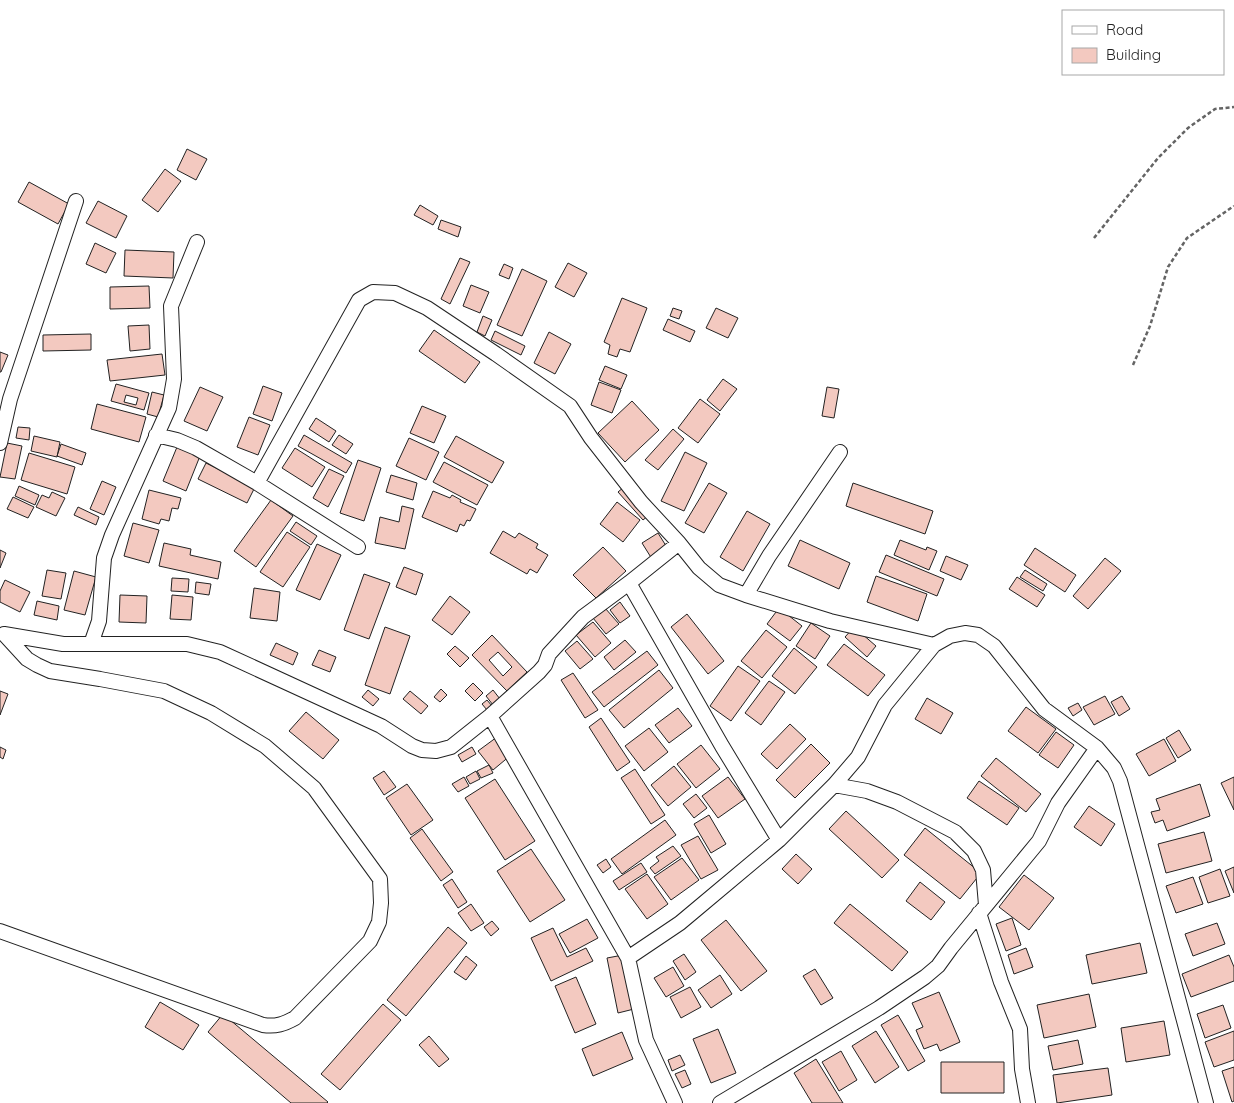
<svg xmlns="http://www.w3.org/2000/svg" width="1234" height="1103" font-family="Quicksand,sans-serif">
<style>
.building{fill:#f3c9c0;stroke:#222;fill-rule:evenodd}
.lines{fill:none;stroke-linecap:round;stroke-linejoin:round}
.minor-casing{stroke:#222;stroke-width:16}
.path{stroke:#646464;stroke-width:2.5;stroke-dasharray:4 2.5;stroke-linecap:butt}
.minor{stroke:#fff;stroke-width:14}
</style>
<rect width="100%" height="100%" fill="#fff"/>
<!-- building -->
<path class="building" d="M187,149l20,10 -11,21 -19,-10z
M165,169l16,12 -23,31 -16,-12z
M29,182l40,22 -11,20 -40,-22z
M98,201l29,15 -11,22 -30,-15z
M420,205l18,11 -5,9 -19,-10z
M441,220l20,7 -3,10 -20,-8z
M95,243l21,10 -10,20 -20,-9z
M125,250l49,2 -1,26 -49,-2z
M460,258l10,4 -20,42 -9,-5z
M568,263l19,10 -13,24 -19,-10z
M504,264l9,4 -4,11 -10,-4z
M522,269l25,12 -25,55 -25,-11z
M471,285l18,7 -9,21 -17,-7z
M149,286l1,22 -40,1v-22z
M622,298l25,10 -17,44 -10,-3 -3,8 -9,-3 2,-9 -6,-3z
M673,308l9,3 -3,8 -9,-3z
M716,308l22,10 -10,20 -22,-10z
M483,316l9,4 -7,16 -8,-4z
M668,319l27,12 -5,11 -27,-12z
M149,325l1,24 -20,2 -2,-25z
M434,330l46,32 -15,21 -46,-32z
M495,331l30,15 -4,9 -30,-15z
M549,332l22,12 -16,30 -21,-11z
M91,334v16l-48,1v-16z
M0,352l8,3 -7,17h-1z
M162,354l3,21 -55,6 -3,-21z
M605,366l22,9 -6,14 -22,-9z
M723,379l14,10 -17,22 -13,-11z
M599,382l22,8 -9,23 -21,-8z
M116,384l33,9 -5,17 -33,-9zM126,395l12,3 -2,7 -12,-3z
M263,386l19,7 -10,28 -19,-7z
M200,387l23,10 -16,34 -23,-10z
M827,387l12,2 -5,29 -12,-2z
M152,392l12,3 -6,22 -11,-3z
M700,399l20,15 -22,29 -20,-15z
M632,401l27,29 -34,32 -27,-29z
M97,404l49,13 -7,25 -48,-13z
M422,406l24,10 -12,27 -24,-10z
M249,417l21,8 -12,30 -21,-8z
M316,418l20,13 -7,11 -20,-13z
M18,427l12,1 -1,12 -13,-2z
M673,429l11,10 -26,31 -13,-10z
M304,435l48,28 -6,10 -48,-27z
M339,435l14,9 -7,10 -14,-9z
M34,436l26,6 -3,15 -26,-6z
M456,436l48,26 -12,21 -48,-26z
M409,438l30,14 -13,28 -30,-14z
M7,443l15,3 -7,33 -15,-2z
M61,444l25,9 -4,12 -25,-9z
M177,447l23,9 -14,35 -23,-10z
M295,448l30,19 -13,20 -30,-19z
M685,452l22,11 -23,48 -23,-10z
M29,453l46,14 -8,27 -46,-14z
M358,460l23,8 -17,53 -24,-8z
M444,462l44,23 -11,20 -44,-23z
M206,463l49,24 -8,16 -49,-24z
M329,469l15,7 -16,31 -15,-9z
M391,475l26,8 -4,17 -27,-8z
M102,481l14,6 -12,28 -14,-6z
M709,483l18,10 -23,40 -19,-10z
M853,483l80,28 -8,23 -79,-28z
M19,486l20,9 -4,10 -20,-9z
M624,487l25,28 -6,5 -25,-28z
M149,490l32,8 -3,11 -6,-1 -3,13 -8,-2 -2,5 -17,-5z
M433,491l17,7 2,-3 9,5 -1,2 16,7 -6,12 -3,-1 -3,6 -4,-2 -3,8 -35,-15z
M52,492l13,6 -9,18 -20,-9 6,-12 7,3z
M13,497l21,10 -6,11 -21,-9z
M271,500l22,16 -37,51 -22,-16z
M617,502l23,18 -17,22 -23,-18z
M402,506l12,3 -9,40 -30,-6 5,-26 19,5z
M78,507l21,10 -3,8 -22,-10z
M747,511l23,13 -27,47 -23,-14z
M296,522l21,14 -6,9 -21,-14z
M133,523l26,7 -10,33 -25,-7z
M503,531l12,7 4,-5 19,11 -2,4 12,7 -11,18 -7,-4 -3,5 -37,-21z
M287,532l23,15 -27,40 -23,-15z
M658,533l10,16 -16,10 -10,-16z
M800,540l50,23 -11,26 -51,-23z
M900,540l26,10 1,-3 10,4 -8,19 -35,-15z
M164,543l27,6 -1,6 31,7 -3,17 -59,-13z
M317,544l24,11 -21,45 -24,-10z
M603,547l23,24 -30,27 -23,-23z
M1035,548l41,27 -11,17 -41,-27z
M0,550l6,3 -6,15z
M886,555l58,24 -7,17 -58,-24z
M946,556l22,9 -7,15 -21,-9z
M1105,558l16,13 -33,38 -15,-13z
M404,567l19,7 -7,21 -20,-8z
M47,570l19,3 -5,26 -19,-3z
M1025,570l22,14 -4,7 -23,-14z
M74,571l22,6 -11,38 -21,-5z
M364,574l26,9 -21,56 -25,-9z
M876,576l51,18 -9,27 -51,-19z
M1017,577l28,18 -8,12 -28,-18z
M172,578l17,1 -1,13 -17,-1z
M5,580l25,12 -10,20 -20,-10v-11z
M196,582l15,2 -2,11 -14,-2z
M254,588l26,4 -3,29 -27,-3z
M120,595l27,1 -1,27 -27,-1z
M172,595l21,2 -2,23 -21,-1z
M450,596l20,16 -18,23 -20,-15z
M37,601l22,5 -2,14 -23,-5z
M620,602l10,14 -10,7 -10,-13z
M605,608l14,16 -13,10 -13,-16z
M779,608l23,18 -12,15 -23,-17z
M687,614l37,47 -16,13 -37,-47z
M593,622l18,21 -16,14 -19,-22z
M811,623l19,13 -15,23 -19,-13z
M385,627l25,9 -20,58 -25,-9z
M854,627l22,19 -9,11 -22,-20z
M766,630l21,17 -25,31 -21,-17z
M492,635l35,37 -20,19 -35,-36zM498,652l14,15 -9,9 -14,-16z
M625,640l11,12 -22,18 -10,-13z
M577,641l16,18 -13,10 -15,-18z
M276,643l22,10 -5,12 -23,-10z
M844,644l41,31 -17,21 -41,-31z
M455,646l14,12 -9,9 -13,-13z
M794,648l23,19 -22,27 -23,-18z
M319,650l17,7 -6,15 -18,-7z
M647,651l11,14 -54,42 -12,-15z
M738,666l22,15 -29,40 -21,-15z
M659,670l14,18 -49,40 -15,-18z
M573,673l25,37 -13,8 -24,-38z
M769,681l16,11 -24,33 -16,-12z
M473,683l10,10 -8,8 -10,-10z
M441,689l6,6 -7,7 -6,-5z
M368,690l11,9 -6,7 -11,-9z
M493,690l7,9 -7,6 -7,-9z
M0,691l8,3 -8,21z
M410,691l18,15 -7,8 -18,-15z
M1105,696l10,18 -21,11 -11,-18z
M1122,696l8,13 -11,7 -8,-14z
M927,698l26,15 -12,21 -26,-15z
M487,700l5,6 -5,4 -5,-6z
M1078,703l4,7 -9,6 -5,-8z
M1026,707l30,22 -18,24 -30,-22z
M678,708l14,18 -23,17 -14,-18z
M306,712l33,28 -16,19 -34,-28z
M601,718l29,44 -13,9 -28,-44z
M790,724l16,15 -29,30 -16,-15z
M649,728l19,24 -24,19 -19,-25z
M1179,730l12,20 -13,8 -12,-20z
M1056,732l18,13 -16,23 -19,-13z
M497,737l14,18 -18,15 -15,-19z
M1164,739l12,22 -27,15 -13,-22z
M811,744l19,19 -35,35 -19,-18z
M701,745l19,24 -24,19 -19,-24z
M0,747l6,3 -3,9 -3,-2z
M472,747l4,7 -14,8 -4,-7z
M996,758l45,36 -15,18 -45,-36z
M489,765l4,8 -12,5 -4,-7z
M674,766l17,21 -23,19 -17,-21z
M635,769l30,46 -14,9 -30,-46z
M384,771l12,16 -12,8 -11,-17z
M476,771l4,8 -10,5 -4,-7z
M464,777l5,9 -11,6 -6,-8z
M728,777l17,22 -27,19 -16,-22z
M1234,777v33l-13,-27z
M495,779l40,62 -30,19 -40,-62z
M979,781l40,27 -12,17 -40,-27z
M407,784l26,36 -22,15 -25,-37z
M1200,784l10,32 -43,15 -4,-11 -8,3 -4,-11 9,-2 -4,-11z
M696,794l11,14 -13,10 -11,-14z
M1089,806l26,18 -14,22 -27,-19z
M846,811l53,49 -17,18 -53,-49z
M709,815l17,29 -15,9 -17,-29z
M665,820l11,15 -54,39 -11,-15z
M925,828l56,45 -21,26 -56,-44z
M422,829l31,43 -12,9 -31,-43z
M1204,832l8,29 -46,12 -8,-29z
M698,836l20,34 -17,9 -20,-34z
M673,846l8,10 -26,18 -5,-6 9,-7 -3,-4z
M531,849l34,51 -35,22 -33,-51z
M796,854l16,15 -14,15 -16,-15z
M682,858l17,22 -28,20 -17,-23z
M606,859l5,8 -8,6 -6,-8z
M641,863l6,9 -28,18 -6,-9z
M1234,867v26l-9,-22z
M1220,869l10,27 -22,7 -9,-26z
M647,874l21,30 -21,15 -22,-30z
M1024,875l30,23 -25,32 -30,-23z
M1193,877l10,27 -27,9 -10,-27z
M452,879l15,23 -9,6 -15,-23z
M920,882l25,20 -14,18 -25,-19z
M471,904l13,19 -13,8 -13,-18z
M850,904l58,48 -16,19 -58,-48z
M1012,918l9,27 -15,6 -10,-27z
M587,919l11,19 -28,15 -11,-19z
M726,920l41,51 -26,20 -40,-51z
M492,921l7,8 -8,7 -7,-9z
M1217,923l8,21 -32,12 -8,-22z
M448,927l19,16 -61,73 -19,-16z
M553,928l14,29 19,-9 7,13 -42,20 -20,-43z
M1140,943l7,30 -55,11 -6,-29z
M1026,948l7,19 -19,7 -6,-19z
M684,954l12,18 -11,8 -12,-19z
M623,955l11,54 -16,4 -11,-55z
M1229,955l5,12v14l-43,16 -9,-23z
M466,956l11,9 -11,15 -12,-8z
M673,967l11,19 -18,11 -12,-19z
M815,969l18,29 -12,7 -18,-29z
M720,975l12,19 -21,14 -13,-18z
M576,977l20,47 -21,9 -20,-47z
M690,987l11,20 -20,11 -11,-21z
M939,992l21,50 -20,9 -3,-7 -13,5 -8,-19 7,-3 -11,-24z
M1089,994l7,33 -52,11 -7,-33z
M160,1002l39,23 -16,25 -38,-23z
M383,1004l18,16 -61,70 -19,-16z
M1223,1005l8,23 -26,10 -8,-24z
M223,1014l105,88 -1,1h-36l-83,-71z
M898,1015l27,46 -17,10 -27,-46z
M1164,1021l6,34 -44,7 -5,-34z
M718,1029l18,44 -25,10 -18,-44z
M876,1031l23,36 -24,16 -23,-37z
M1234,1031v29l-20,7 -9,-25z
M622,1032l11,27 -40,17 -11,-27z
M429,1036l20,23 -10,8 -20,-22z
M1078,1040l5,24 -30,6 -5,-24z
M841,1051l16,29 -18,11 -17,-29z
M680,1055l5,10 -13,6 -4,-11z
M816,1059l27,44h-31l-18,-30z
M941,1062h63v31h-63z
M1234,1067v34l-2,1 -10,-31z
M1108,1068l4,27 -55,8 -4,-28z
M685,1070l6,14 -9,4 -7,-14z"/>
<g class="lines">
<!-- minor casing -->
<g class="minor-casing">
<path id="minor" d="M156,435l21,5 19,8 61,35 101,64
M0,443l10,-44 66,-198
M257,483l102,-183 14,-8 22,1 32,15 69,46 74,52 21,32 50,64 38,41 20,25 20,17 27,10 84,26 104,24
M629,583l93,163 57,94
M746,595l23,-39 71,-104
M4,634l59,10h124l33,8 161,74 31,20 10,4 14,1 15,-4 39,-31 49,-44 6,-7 4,-11 34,-37 46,-34 50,-40
M91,644l8,-23 5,-63 8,-23 57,-127 5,-29 -3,-73 26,-64
M490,716l138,242 18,82 29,63
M834,785l33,6 30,11 58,30 19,19 9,19 3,35
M979,913l22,69 19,47 2,40 6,34
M0,931l263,94c13,2 21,-1 32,-7l75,-77 9,-19 2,-19 -1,-24 -66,-91 -49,-42 -54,-33 -47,-22 -64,-12 -50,-8 -13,-6 -10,-6 -22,-24
M628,958l52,-35 99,-83 55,-55 24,-28 27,-52 49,-60 16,-9 15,-3 13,2 16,11 50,63 53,39 17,20 6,13 86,322
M720,1103l159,-95 46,-31 13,-11 13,-18 88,-107 19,-38 39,-55"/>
</g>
<!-- path -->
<path class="path" d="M1094,238l64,-80 30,-30 27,-19 19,-2
M1133,365l17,-39 18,-59 19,-29 47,-32"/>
<!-- minor -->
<use href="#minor" class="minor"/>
</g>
<!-- legend -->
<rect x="1062" y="10" width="162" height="65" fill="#ffffff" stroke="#a7a7a7"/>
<rect x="1072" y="26" width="25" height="8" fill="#ffffff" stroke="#a7a7a7"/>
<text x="1106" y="35" font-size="15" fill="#222222">Road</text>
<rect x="1072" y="48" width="25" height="15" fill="#f3c9c0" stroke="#a7a7a7"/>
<text x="1106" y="60" font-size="15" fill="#222222">Building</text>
</svg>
